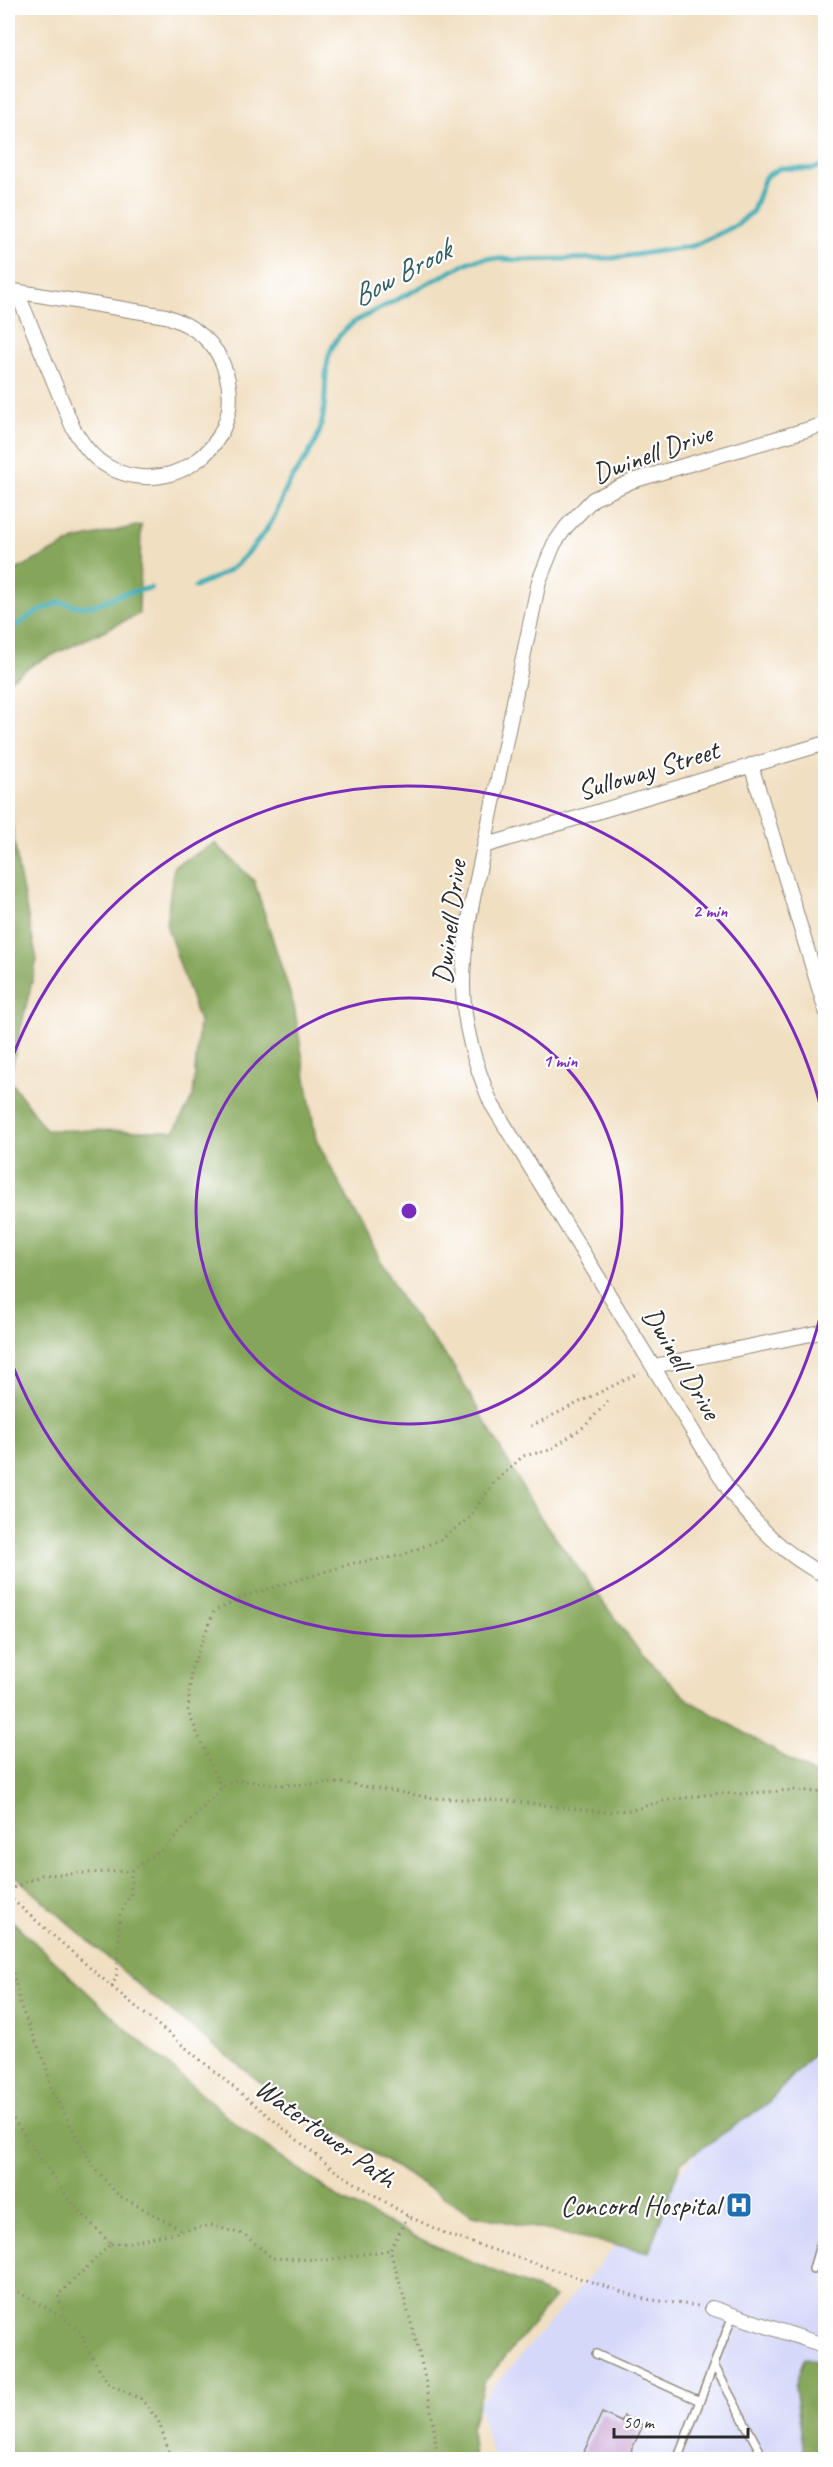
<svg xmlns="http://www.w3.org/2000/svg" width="833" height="2467" font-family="Caveat,sans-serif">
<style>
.built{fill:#d5d8f9}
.forest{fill:#85a65a;stroke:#586842;stroke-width:1.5}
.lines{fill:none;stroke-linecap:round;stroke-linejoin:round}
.stream{stroke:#3cadb5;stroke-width:5}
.building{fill:#c69fd1}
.lane-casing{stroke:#8e8576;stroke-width:10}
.street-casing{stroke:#8e8576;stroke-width:16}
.path{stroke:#8e8576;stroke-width:3;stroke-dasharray:1.5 4.5;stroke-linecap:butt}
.lane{stroke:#fff;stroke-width:7}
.street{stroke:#fff;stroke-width:14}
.ring{fill:none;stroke:#7b2cbf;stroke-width:3}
.labels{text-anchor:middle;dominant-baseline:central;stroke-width:4.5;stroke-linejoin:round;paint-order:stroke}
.street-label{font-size:28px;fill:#2b2b2b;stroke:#fff}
.poi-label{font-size:28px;fill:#2b2b2b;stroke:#fff;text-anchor:end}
.water-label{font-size:30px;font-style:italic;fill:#325f62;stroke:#fff}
.centre{fill:#7b2cbf;stroke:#fff;stroke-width:3}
.ring-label{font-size:18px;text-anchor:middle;font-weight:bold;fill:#7b2cbf;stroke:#fff;stroke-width:4.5;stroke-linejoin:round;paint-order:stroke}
</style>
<rect width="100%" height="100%" fill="#fff"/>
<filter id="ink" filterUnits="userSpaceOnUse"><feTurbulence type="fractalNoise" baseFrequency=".0167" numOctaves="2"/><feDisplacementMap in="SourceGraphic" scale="12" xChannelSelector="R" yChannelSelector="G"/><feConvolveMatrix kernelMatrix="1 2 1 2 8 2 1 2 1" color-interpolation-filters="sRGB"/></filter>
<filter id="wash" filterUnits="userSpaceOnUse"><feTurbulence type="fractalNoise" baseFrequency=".008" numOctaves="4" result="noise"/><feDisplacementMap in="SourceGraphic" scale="24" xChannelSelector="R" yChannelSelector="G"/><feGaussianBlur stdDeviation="1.35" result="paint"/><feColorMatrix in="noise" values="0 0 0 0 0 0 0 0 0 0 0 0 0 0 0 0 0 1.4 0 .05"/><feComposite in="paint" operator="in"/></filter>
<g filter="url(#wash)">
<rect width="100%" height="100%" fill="#f1dfc2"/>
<!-- built -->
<path class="built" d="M825,2004v455h-331l-16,-54z"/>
<!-- forest -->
<path class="forest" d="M141,525l-2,89 -105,50 -26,17v-107l67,-34z
M8,798l11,75 18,87 -28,119 37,51 128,1 19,-34 6,-76 -33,-97 8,-58 41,-23 39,38 40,125 22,133 87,163 49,62 86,150 104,141 47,45 128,76 8,1v264l-58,63 -86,58 -32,90 -176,-37 -203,-125 -121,-96 -141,-124z
M8,1917l115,109 118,102 102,73 88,43 124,53 -70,84 -14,48 3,30h-466z
M804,2357l21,8v94h-20l-10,-72z"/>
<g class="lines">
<!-- stream -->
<path class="stream" d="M195,587c13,-7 30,-12 41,-22 11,-10 30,-33 37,-46 7,-12 9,-25 17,-37 11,-18 26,-35 31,-56 11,-41 -8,-74 33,-104l117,-61 16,-3 30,2 97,-2 79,-12 44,-21 16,-14 12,-34 15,-9 33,1 13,-5
M8,631l27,-18 25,-11 21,5 14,-2 27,-11 29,-6"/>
</g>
<g id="blocks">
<!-- building -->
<path class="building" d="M602,2413l19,9 3,-6 19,9 -16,35h-47z"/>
</g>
</g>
<g filter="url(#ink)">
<use href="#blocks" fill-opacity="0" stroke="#8e8576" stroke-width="1.5"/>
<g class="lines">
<!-- lane casing -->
<g class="lane-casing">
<path id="lane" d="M813,2269l13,-45
M596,2354l104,47
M714,2365l47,88 1,7
M677,2460l56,-145"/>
</g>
<!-- street casing -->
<g class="street-casing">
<path id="street" d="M8,290l158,26c29,10 51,26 60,57 23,75 -65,135 -128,87 -11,-9 -18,-20 -25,-32l-56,-136
M826,424l-194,57 -39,18 -27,28 -12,17 -15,37c-17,82 -34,164 -51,246 -10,51 -25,105 -25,157 0,43 12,80 28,119l238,387c27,35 56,66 97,86
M751,765l75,246
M484,846l342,-103
M654,1366l172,-35
M712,2308l114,38"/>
</g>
<!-- path -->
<path class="path" d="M531,1426l108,-53
M221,1788l-33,-76 3,-42 23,-59 34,-16 106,-32 46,-7 42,-17 27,-21 24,-34 30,-28 27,-6 35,-24 26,-28
M8,1890l34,-15 89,-4
M8,1896l104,91 222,183 74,46 43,20 193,63 55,7
M8,1962l4,7 10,41 22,50 9,33 40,73 25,29 64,35
M112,1987l5,-13 3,-59 11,-21v-23l36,-25 54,-58 15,-8 42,5 66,-2 90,15 77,3 91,11 31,-2 29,-9 58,-8 20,1 53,-4 33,2
M8,2102l2,12 60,87 41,43 -53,51 6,23
M408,2216l-18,34c20,69 42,137 47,210
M111,2244l15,-1 85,-18 34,10 27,23 55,2 63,-10
M8,2257c5,11 5,18 0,29
M8,2286l56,32 17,14 6,17 22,35 32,15 17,21 14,40"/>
<!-- lane -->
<use href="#lane" class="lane"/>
<!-- street -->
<use href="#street" class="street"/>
</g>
</g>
<!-- distance rings -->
<g class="ring">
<circle cx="409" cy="1211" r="213"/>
<path d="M825 1296A425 425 0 0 1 8 1353M8 1069A425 425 0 0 1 825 1126"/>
</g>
<!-- icons -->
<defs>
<g id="hospital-square" transform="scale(1.35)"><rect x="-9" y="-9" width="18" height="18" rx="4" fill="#1f6fb2" stroke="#fff"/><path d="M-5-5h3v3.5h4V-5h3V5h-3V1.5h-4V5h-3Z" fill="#fff"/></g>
</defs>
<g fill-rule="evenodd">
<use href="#hospital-square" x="739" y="2205"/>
</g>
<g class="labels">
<!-- street labels -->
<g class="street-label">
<text transform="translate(652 453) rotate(-20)">Dwinell Drive</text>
<text transform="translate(648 770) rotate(-17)">Sulloway Street</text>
<text transform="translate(449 922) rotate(-83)">Dwinell Drive</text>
<text transform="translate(682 1363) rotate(59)">Dwinell Drive</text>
<text transform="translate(326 2133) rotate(36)">Watertower Path</text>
</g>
<!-- poi labels -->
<g class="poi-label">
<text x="720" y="2205">Concord Hospital</text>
</g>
<!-- water labels -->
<g class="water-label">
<text transform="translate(401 273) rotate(-28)">Bow Brook</text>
</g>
</g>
<circle cx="409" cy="1211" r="9" class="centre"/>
<g class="ring-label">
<text x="710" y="917">2 min</text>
<text x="560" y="1067">1 min</text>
</g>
<!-- margin -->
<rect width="833" height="2467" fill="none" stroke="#fff" stroke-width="30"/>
<!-- scale -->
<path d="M614 2428v9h134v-9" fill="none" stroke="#2b2b2b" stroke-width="3"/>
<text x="623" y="2428" font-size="18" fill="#2b2b2b" stroke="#ffffff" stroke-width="4.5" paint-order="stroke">50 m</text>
</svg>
